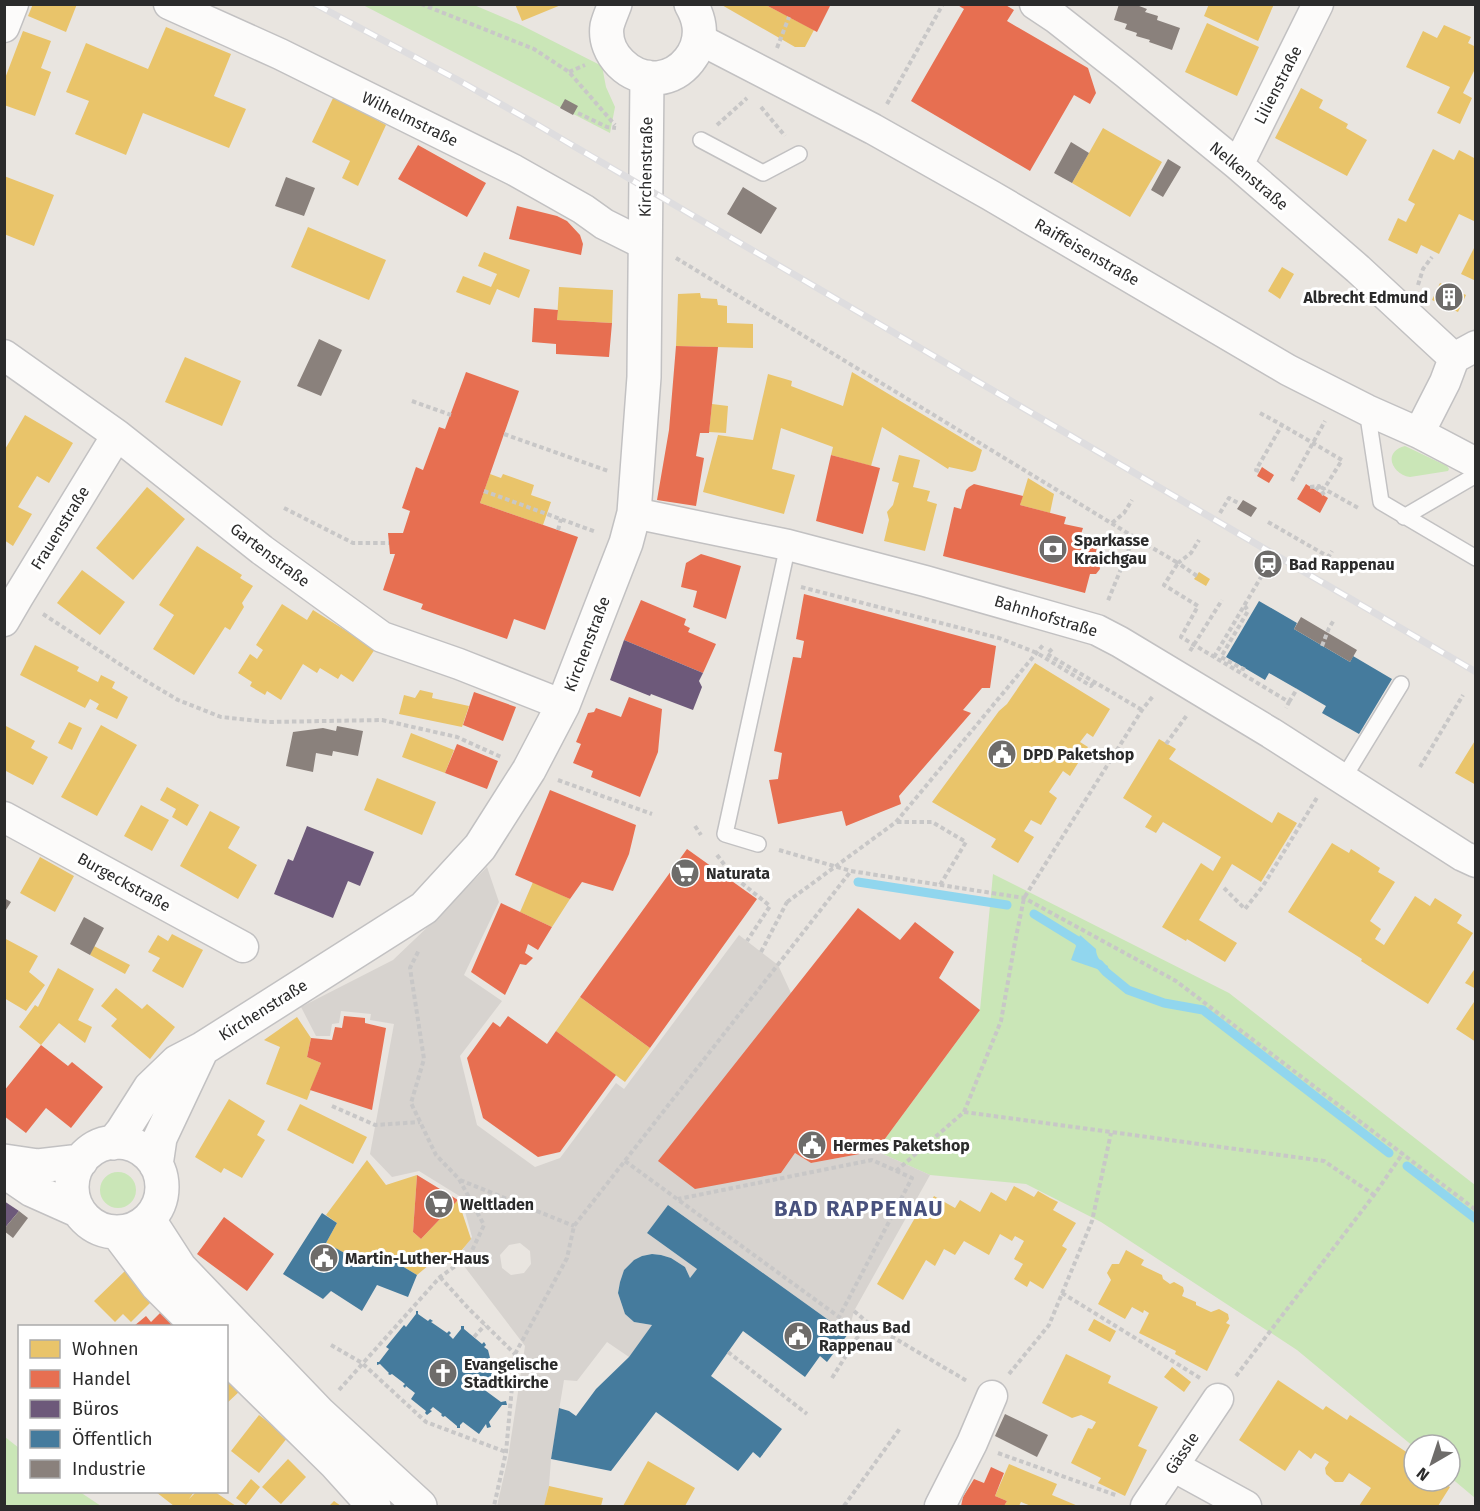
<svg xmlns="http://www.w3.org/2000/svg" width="1480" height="1511" font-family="'Fira Sans',sans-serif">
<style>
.green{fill:#cae6b7}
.plaza{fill:#d7d3cf;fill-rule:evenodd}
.water{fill:#91d6ee}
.homes{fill:#e9c46a}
.shops{fill:#e76f51}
.offices{fill:#6d597a}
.public{fill:#457b9d}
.industry{fill:#8a817c}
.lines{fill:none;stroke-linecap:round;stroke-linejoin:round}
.stream{stroke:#91d6ee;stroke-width:9}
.service-casing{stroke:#c2c1c2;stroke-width:18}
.minor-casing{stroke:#c2c1c2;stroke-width:33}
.tertiary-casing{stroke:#c2c1c2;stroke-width:36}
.path{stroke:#c8c7c7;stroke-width:4;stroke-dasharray:4.5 3;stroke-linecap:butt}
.service{stroke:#fcfbfa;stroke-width:15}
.minor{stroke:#fcfbfa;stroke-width:30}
.tertiary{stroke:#fcfbfa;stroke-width:33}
.rail-casing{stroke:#dedddf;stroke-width:7}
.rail{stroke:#fff;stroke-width:4.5;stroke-dasharray:14;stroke-linecap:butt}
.path-bridge{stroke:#c8c7c7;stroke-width:4;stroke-dasharray:4.5 3;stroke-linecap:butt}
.labels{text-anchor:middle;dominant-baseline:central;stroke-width:6;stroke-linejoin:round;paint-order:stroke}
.street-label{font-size:16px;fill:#2b2b2b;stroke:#fff}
.poi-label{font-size:16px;font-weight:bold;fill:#2b2b2b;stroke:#fff;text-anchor:start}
.district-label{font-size:22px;font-weight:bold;letter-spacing:1.5px;fill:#49527e;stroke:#fff}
</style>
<rect width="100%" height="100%" fill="#e9e5e0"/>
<!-- green -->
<path class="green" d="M363,5h111l47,20 81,41 4,21 9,20 -5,26z
M1405,446l42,20 2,3 -1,2 -38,6c-18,-3 -28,-25 -5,-31z
M993,874l236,119 246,192v313l-25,-21v-32h-36v2l-117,-97 -196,-128 -75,-38 -96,-9 -54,-24 104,-141z
M100 1190a18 18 0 1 1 36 0a18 18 0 1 1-36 0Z
M5,1437l14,11 1,44h60l21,14h-96z"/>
<!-- plaza -->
<path class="plaza" d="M487,867l12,35 -35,73 38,26 -42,55 17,69 58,42 25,-9 56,-75 8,6 115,-154 39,30 13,28 -10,180 14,-20 16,10 65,-12 54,24 -76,136 -6,23 -180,-129 -21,28 50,36 -7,9 -5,-11 -14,-9 -10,-3 -9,-1 -10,2 -8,4 -10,10 -4,12 -2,11 7,21 9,8 18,3 -23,32 -22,-15 -30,39 -13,-1 -13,79 -2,27 -5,20h-47l11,-48 17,-112 -64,-84v-10l11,-15 -11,-40 -42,-26 -27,6 -22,-23 24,-130 -24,-4 1,-6 -30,-3 -2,12 -7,1 -2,12h-14l-15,-29 92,-47 43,-41zM520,1243l10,8 1,13 -7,9 -13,2 -9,-7 -2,-13 9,-10z"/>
<!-- water -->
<path class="water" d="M1080,935l16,14c0,8 5,14 12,17l-2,6 -35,-12z"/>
<!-- homes -->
<path class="homes" d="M33,4h44l-11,28 -38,-16z
M515,4h46v1l-39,16z
M720,4h44l50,26 -9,17h-10z
M1209,4h65l-16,37 -54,-25z
M1207,23l52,24 -22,49 -52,-24z
M1444,25l27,12 -3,6 8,4v20l-13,26 9,5 -12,26 -23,-11 13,-26 -44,-20 17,-36 14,7z
M166,27l65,27 -17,42 32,13 -17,39 -86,-35 -17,42 -51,-21 14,-33 -23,-9 20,-49 62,26z
M23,31l28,10 -10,27 10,4 -16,44 -31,-11v-24z
M1301,88l22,12 -4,8 29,16 -2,4 21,12 -20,36 -72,-38z
M334,96l52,29 -28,61 -16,-8 8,-17 -38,-19z
M1103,128l59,34 -32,55 -58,-34z
M1433,149l21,11 5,-10 17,9v63l-17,-8 -20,40 -18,-9 -4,9 -29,-14 10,-22 8,4 9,-18 -7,-4z
M4,176l50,19 -20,51 -30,-12z
M308,227l78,33 -17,40 -78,-33z
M1476,244v37l-15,-7z
M484,252l46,18 -11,28 -22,-9 -7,16 -34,-13 7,-16 28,11 6,-13 -19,-8z
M1282,267l12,7 -14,25 -12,-8z
M1440,283l26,12 -8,17 -26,-12z
M559,287l54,3 -1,33 -55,-3z
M700,293l1,5 16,1 1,6 9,1v17l26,1v24l-77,-2 2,-52z
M185,357l56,24 -19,45 -57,-24z
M852,372l130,78 -6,20 -4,2 -23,-5 -1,2 -66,-42 -11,39 -40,-11 2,-8 -52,-19 -9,41 23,6 -11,39 -81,-22 15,-57 35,5 15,-66 24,7 -1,5 52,20z
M712,404l16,2 -2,27 -17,-1z
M25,415l48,28 -24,40 -12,-7 -19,31 14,7 -19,32 -9,-6v-89z
M899,455l21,5 -7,27 17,4 -3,10 10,3 -12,47 -41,-10 5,-21 -2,-8 6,-7 6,-22 -7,-2z
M490,474l11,4 2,-4 31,11 -3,10 20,7 -8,23 -63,-22z
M1028,478l26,16 -4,19 -30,-8z
M147,487l38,32 -52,61 -37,-32z
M197,546l45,29 -2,3 13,8 -11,17 2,4 -14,23 -5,-3 -31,48 -41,-26 21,-34 -15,-10z
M82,570l43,32 -25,33 -43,-32z
M1199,572l11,7 -4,7 -12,-7z
M282,604l25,16 6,-10 62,39 -22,33 -12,-8 -3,5 -18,-11 -3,5 -14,-9 -22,36 -14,-9 -2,4 -15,-9 2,-4 -14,-9 12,-19 7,5 6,-9 -7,-5z
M35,645l44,22 -2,4 21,11 3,-7 14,7 -3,6 16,9 -11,22 -21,-10 3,-5 -9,-5 -5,9 -65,-33z
M1035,663l75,46 -17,28 -6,-4 -7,9 8,5 -18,29 -7,-5 -14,21 8,6 -16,27 -10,-5 -7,11 10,6 -16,26 -27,-16 5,-8 -64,-37 67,-91 8,-7z
M420,690l13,3 -1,5 37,8 -7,21 -63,-13 5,-19 11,3z
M69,722l13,6 -10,22 -14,-7z
M4,725l31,16 -4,7 17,9 -15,28 -29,-15z
M101,725l36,20 -40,71 -36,-19z
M411,733l43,17 -9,23 -43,-16z
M1159,739l17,10 -7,10 103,64 6,-11 19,11 -36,59 -29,-18 -33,56 38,23 -12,19 -38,-23 -1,2 -24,-14 39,-64 12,8 8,-14 -58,-35 -7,11 -11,-6 7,-11 -29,-18z
M1476,739v46l-21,-12z
M377,778l59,24 -14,33 -58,-25z
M167,787l32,18 -12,21 -15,-9 4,-8 -16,-9z
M141,805l28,15 -17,31 -28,-15z
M210,811l30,16 -12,21 29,17 -19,34 -58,-33z
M1332,843l17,10 2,-4 29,19 -2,4 17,10 -25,39 11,8 -6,10 9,6 31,-49 15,10 5,-8 27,17 -5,8 16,10 -45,71 -67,-43 1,-2 -74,-47z
M40,857l34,19 -19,36 -35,-19z
M533,882l37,17 -18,28 -32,-15z
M172,934l31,16 -20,38 -31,-17 8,-13 -12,-6 10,-17 10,6z
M4,938l34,18 -9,16 16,13 -19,26 -22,-13z
M94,946l36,19 -5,9 -35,-19z
M1476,967v22l-11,-6z
M58,968l36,21 -16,31 14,7 -7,16 -26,-20 -18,22 -22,-18 16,-22 3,2z
M116,988l26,21 5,-5 28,23 -25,32 -39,-33 6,-7 -16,-13z
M580,997l70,51 -25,34 -69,-51z
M1476,999v43l-20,-13z
M297,1017l14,21 -4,19 14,6 -14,37 -41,-16 14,-37 -16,-7z
M229,1099l36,22 -8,14 8,5 -23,38 -18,-10 -3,5 -26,-16z
M300,1104l67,33 -14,27 -66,-34z
M367,1160l19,25 31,-10 -4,57 8,7 37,-39 13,39 -14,17 -9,4 -7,-5 -24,20 -40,-24 -8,15 -43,-23 11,-20 -11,-8z
M1014,1186l20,11 4,-6 12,7 8,4 -5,8 23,13 -14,23 5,3 -24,40 -13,-8 -3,6 -13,-8 9,-15 -9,-5 10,-18 -9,-5 -3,5 -12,-7 -11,21 -25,-14 -9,14 -11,-6 -9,17 -9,-6 -23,40 -26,-16 39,-68 5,3 13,-23 21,12 5,-8 20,12 11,-20 15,9z
M1126,1250l18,10 -3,5 21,10 1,4 7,5 4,-2 9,5 1,4 -2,5 14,6v3l15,7 8,-3 9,5 1,5 -3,4 4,2 -23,46 -32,-17 1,-3 -37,-18 10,-20 -5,-3 -1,3 -11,-6 -7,12 -27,-15 13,-24 -4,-7 5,-9h7z
M125,1271l28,29 -22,22 -8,-8 -8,8 -21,-21z
M1094,1319l22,12 -6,11 -22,-12z
M1066,1354l45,22 -3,7 50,24 -20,39 9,4 -22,46 -27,-13 3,-5 -30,-15 17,-35 4,1 4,-7 -15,-7 -9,3 -30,-15z
M1172,1367l19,15 -7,10 -20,-15z
M226,1377l15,13 -15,14z
M1278,1380l45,30 3,-4 21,14 3,-5 64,42 -3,5 3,2v17h27l9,6 -12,19h-79l12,-18 -22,-15 -6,9h-8l-9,-8 -1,-6 4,-6 -14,-9 -4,6 -12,-9 -14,21 -46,-31z
M259,1415l29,22 -29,36 -28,-22z
M288,1459l18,18 -25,27 -19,-17z
M648,1461l47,27 -10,18h-62z
M1009,1464l48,20 -5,11 26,11h-47l-10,-4 -2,4h-15l3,-5 -12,-5z
M251,1479l9,8 -14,18 -10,-7z
M549,1486l54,12 -2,8h-57z
M156,1492h38l-5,7 7,-7h19l21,14h-62z
M334,1501l7,5h-12z"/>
<!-- shops -->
<path class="shops" d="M764,4h67l-14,28z
M956,4h48l10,6 -7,11 81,47 8,25 -6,11 -16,-9 -44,76 -119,-70 53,-92z
M418,145l68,38 -19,34 -69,-38z
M517,206l40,10 10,5 13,14 3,9 -2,11 -72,-16z
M534,308l24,2 -1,10 55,3 -3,34 -53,-3v-10l-24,-2z
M676,346l42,1 -9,86h-9l-4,23 8,2 -8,48 -39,-6 12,-70z
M466,372l53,19 -39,112 98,34 -33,93 -31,-11 -7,20 -86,-30 2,-5 -40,-14 12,-36h-5l-2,-21h15l7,-22 -8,-3 14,-41 7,3 16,-43 6,2z
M831,455l49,13 -17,66 -47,-13z
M1262,467l12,8 -5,8 -12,-7z
M974,484l49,12 -3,9 46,12 -2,7 19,4 -2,6 18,5 -5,21 5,2 1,7 -4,5h-6l-5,19 -142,-37 11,-49 7,2 5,-19 3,-3z
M1306,484l22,14 -8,15 -23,-14z
M701,554l40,12 -15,53 -33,-12 4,-16 -16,-4 5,-24z
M804,594l192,52 -6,42h-8l-19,22 8,3 -72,83 2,8 -55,22 -4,-15 -64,13 -9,-44 9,-1 4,-26 -8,-2 19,-94 8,1 3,-17 -8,-2z
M641,600l45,19 -2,6 6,3 -2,4 28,12 -13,29 -79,-33z
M474,692l42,15 -13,34 -40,-16z
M629,697l33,12 -4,43 -18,45 -49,-20 2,-6 -20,-8 8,-19 -5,-2 12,-29 6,-1 2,-4 25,9z
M457,744l41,17 -11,28 -42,-16z
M550,790l86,35 -7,29 -16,37 -31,-9 -12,17 -55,-24z
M687,849l70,50 -107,149 -70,-51z
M501,903l51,24 -14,23 -10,-6 -3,9 8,5 -7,7 -6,-1 -15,31 -34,-23z
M858,908l42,32 15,-18 39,30 -15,26 41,32 -104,141 -65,12 -16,-10 -14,20 -86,16 -37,-28z
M344,1016l21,2v5l21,5 -14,82 -62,-20 11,-27 -14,-6 4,-19 21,2 3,-13 7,1z
M508,1016l39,28 9,-13 60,44 -56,77 -22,5 -55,-39 -16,-60 26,-36 7,5z
M41,1045l27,21 4,-4 31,25 -32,41 -25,-20 -20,25 -22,-17v-25z
M417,1175l41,25 -37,39 -8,-7z
M224,1217l50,37 -27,37 -50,-37z
M161,1312l13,14h-40l12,-10 5,6z
M991,1467l13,6 -9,23 12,5 -3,5h-43l2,-9 11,-18 10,4z"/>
<!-- offices -->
<path class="offices" d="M624,640l79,33 -4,8 3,6 -9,23 -42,-16 -1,2 -40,-16z
M307,826l67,26 -14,34 -12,-5 -15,37 -59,-24 14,-35 5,2z
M4,1201l15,10 -15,18z"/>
<!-- public -->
<path class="public" d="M1259,601l38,22 -3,6 56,33 3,-6 39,23 -33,55 -37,-21 4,-7 -29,-17 -28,-16 -4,7 -39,-23z
M668,1205l180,129 -21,28 -7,-6 -15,21 -62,-46 -32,45 71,53 -22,29 -7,-6 -15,19 -82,-59 -45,59 -60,-12 8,-51 10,3 7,5 20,-27 33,-32 23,-32 -18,-3 -9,-8 -7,-21 2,-11 4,-12 10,-10 8,-4 10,-2 9,1 10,3 14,9 5,11 7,-9 -50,-36z
M322,1213l15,10 -11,20 43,23 8,-15 40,24 -9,22 -31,-12 -15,26 -31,-20 -8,8 -40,-25z
M416,1311h2v3l10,7 2,-2 3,2 -2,1 16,11 2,-2 2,2 -2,2 4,4 8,-10v-3h3v3l18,15 2,-2 2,3 -2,2 4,3 2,8 -4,5 11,10 3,-1 1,3h-2l-13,16 15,11 5,-1 1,4h-5l-13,17 2,5 -4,1 -1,-4 -7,10 -16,-12 -3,3v3h-3v-2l-12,-10 -2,1 -2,-2 1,-1 -9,-7 -3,3 2,1 -5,4 -2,-2 1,-2 -15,-12 4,-6 -9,-7 -1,2 -2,-2 2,-2 -13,-10 -2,1 -2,-1 1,-1 -9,-9 -3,1v-3h2l10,-13 -3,-2 18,-22 2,2 10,-13z"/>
<!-- industry -->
<path class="industry" d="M1119,4h15l13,5 -2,3 13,4 -1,4 23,8 -8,22 -23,-8 1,-2 -14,-4 1,-3 -12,-4 2,-5 -13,-4z
M565,99l13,7 -5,9 -13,-7z
M1071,142l18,11 -17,30 -18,-10z
M1168,159l13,8 -18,30 -12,-7z
M286,177l29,11 -11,28 -29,-10z
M743,187l34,21 -16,26 -34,-20z
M319,339l23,11 -21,46 -24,-10z
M1243,500l14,8 -6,9 -14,-8z
M1301,617l56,33 -7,12 -56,-33z
M337,726l26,5 -5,25 -25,-5 -1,5 -16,-3 -3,19 -27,-6 7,-34 30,-4 13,3z
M4,898l7,4 -7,11z
M84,917l20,11 -14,27 -20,-11z
M19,1211l9,7 -15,20 -9,-7v-2z
M1005,1414l43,21 -11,22 -42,-21z"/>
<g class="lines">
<!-- stream -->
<path class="stream" d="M858,882l149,23
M1034,914l44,27 7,9
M1099,964l7,8 22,18 36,13 39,7 186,143
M1407,1166l69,53"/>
<!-- service casing -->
<g class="service-casing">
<path id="service" d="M701,140l62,33 36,-19
M1367,410l14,92 95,56
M1404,517l72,-42
M1343,779l58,-95
M758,844l-33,-10 63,-289"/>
</g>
<!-- minor casing -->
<g class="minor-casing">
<path id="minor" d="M169,4l111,50 234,116 69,39 21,15 42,21
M1035,4l21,14 70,55 112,92 120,104 96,89
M4,27l9,-23
M699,39l174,90 117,66 298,175 79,40 52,23 57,30
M1238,165l80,-161
M4,355l113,80 145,115 120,87 77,27 104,41
M1419,433l26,-51 9,-24 22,-12
M634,513l154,32 137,36 172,49 23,12 151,91 192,123 13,6
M4,621l14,-24 99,-162
M4,817l239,130
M1173,1466l73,40
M940,1506l32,-63 20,-47
M1146,1506l72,-107"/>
</g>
<!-- tertiary casing -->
<g class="tertiary-casing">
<path id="tertiary" d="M615,4c-3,8 -6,14 -8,22 -4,28 23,54 51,52 25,-3 44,-27 41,-52 -1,-8 -4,-15 -8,-22
M72 1187a45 45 0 1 1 90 0a45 45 0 1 1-90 0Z
M113,1143l9,-11 28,-44 27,-26 25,-13 222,-141 56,-61 49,-77 34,-65 63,-162 8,-30 10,-136 3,-300
M4,1161l34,5 43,-5
M156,1165l4,-27 42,-89
M4,1171l28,19 47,21
M149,1220l31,48 139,145 101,93
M117,1232l40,53 41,41
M226,1356l109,107 39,43"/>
</g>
<!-- path -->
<path class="path" d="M421,4l113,45 35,23 46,53
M777,48l12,-31
M569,72l16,-7
M887,104l56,-100
M761,107l24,29
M578,113l29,14 9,1
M717,125l30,-27
M676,258l458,279 -27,66
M1418,285l5,-16 9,-12
M412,401l39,14
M1260,413l22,12
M504,434l104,37
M1259,471l-3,-1 26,-45 60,35 -18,29
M1292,481l33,-60
M1310,487l9,-1 5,9
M1316,490l3,-4 41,23
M484,491l112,41
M284,508l69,35h36
M1220,513l9,-15 11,6
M1268,522l61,35
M1112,523l12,-10 8,-13
M558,530l3,-11
M1134,537l44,26 -14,22 34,21 -17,31 108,65 -3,6
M1320,571l12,-20
M1197,576l-19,-13 13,-10 8,-13
M801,587l198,51 38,15 54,33 4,-5
M43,614l98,64 37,22 43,17 48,5 113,-2 75,17 44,20
M1322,646l7,-18 5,-8
M1052,649l-5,5 95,56
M1190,651l32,-51
M1214,657l47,-80
M1244,667l-1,2 -22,-12 27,-46 -3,-5
M1289,702l8,-13
M1166,744l21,-29
M1420,767l43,-72
M558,780l94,34
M896,822l147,-177
M897,822h35l34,20 -26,43
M695,826l6,9
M779,850l72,21 173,27 152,83 300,229
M717,855l16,21 37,30 -23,35
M1224,888l21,21 18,-23 55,-90
M761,952l26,-50
M332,1106l43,19 45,-3
M964,1112l360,49 50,34
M625,1161l214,156 73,-139 -40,-18 -194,39
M896,1171l68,-59 37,-91 14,-79 9,-44 118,-188 11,-14
M460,1180l114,46
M440,1277l29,32 46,45 -9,98 -12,54
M1062,1293l138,85
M854,1311l13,11 100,59
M474,1337l11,-12
M331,1345l31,18 64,59 80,30
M728,1352l79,62
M515,1354l52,-96 7,-32 277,-355
M1009,1374l40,-49 43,-104 19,-88
M1236,1376l138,-181 29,-42
M832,1378l35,-56
M339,1390l101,-113 21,-15 7,-3 16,-34 -25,-46 -23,-24 -25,-52 13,-44 -14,-91 9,-18
M998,1453l120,43
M844,1506l57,-79"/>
<!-- service -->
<use href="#service" class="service"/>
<!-- minor -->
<use href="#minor" class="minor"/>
<!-- tertiary -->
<use href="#tertiary" class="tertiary"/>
<!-- rail casing -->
<g class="rail-casing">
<path id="rail" d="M315,4l141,75 73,41 947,552"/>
</g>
<!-- rail -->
<use href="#rail" class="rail"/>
<!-- path-bridge -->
<path class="path-bridge" d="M787,902l109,-80"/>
</g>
<!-- icons -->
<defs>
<g id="building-disc" transform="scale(1.5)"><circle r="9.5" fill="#6e6c6a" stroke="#fff"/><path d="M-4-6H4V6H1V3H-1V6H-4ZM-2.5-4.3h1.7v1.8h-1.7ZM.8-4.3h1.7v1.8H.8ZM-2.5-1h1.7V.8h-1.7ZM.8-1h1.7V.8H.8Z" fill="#fff"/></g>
<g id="bank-disc" transform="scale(1.5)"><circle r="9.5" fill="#6e6c6a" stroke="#fff"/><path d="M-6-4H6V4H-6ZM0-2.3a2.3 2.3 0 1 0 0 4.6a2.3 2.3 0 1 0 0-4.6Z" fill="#fff"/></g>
<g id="station-disc" transform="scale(1.5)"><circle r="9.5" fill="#6e6c6a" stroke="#fff"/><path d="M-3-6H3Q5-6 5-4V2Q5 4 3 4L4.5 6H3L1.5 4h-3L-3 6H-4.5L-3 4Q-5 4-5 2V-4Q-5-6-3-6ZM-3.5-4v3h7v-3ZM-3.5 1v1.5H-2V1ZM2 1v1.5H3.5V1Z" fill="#fff"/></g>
<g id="civic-disc" transform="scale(1.5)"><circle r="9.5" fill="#6e6c6a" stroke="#fff"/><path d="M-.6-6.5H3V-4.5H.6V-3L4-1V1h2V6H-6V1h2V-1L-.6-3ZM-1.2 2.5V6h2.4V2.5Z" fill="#fff"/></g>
<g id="supermarket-disc" transform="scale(1.5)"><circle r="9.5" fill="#6e6c6a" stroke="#fff"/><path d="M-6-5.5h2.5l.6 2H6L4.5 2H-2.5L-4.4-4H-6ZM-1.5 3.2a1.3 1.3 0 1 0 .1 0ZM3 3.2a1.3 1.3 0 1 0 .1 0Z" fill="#fff"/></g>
<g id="church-disc" transform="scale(1.5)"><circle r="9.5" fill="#6e6c6a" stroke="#fff"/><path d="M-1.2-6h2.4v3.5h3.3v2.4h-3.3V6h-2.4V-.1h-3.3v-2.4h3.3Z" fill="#fff"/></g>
</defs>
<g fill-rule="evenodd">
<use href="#building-disc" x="1449" y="297"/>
<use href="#bank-disc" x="1053" y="549"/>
<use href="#station-disc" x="1268" y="564"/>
<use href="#civic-disc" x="1002" y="754"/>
<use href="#supermarket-disc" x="685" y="873"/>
<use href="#civic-disc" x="812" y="1145"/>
<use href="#supermarket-disc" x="439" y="1204"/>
<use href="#civic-disc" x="324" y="1258"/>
<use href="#civic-disc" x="798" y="1336"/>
<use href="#church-disc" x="443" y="1373"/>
</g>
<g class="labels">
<!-- street labels -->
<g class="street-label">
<text transform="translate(1278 85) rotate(-63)">Lilienstraße</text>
<text transform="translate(410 119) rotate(26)">Wilhelmstraße</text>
<text transform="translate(646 167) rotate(-89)">Kirchenstraße</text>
<text transform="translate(1249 176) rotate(40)">Nelkenstraße</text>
<text transform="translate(1087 252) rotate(30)">Raiffeisenstraße</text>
<text transform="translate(60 528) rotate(-58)">Frauenstraße</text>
<text transform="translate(270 555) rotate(37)">Gartenstraße</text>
<text transform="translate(1046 616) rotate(17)">Bahnhofstraße</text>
<text transform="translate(587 644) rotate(-69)">Kirchenstraße</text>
<text transform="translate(124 882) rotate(29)">Burgeckstraße</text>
<text transform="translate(263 1010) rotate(-32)">Kirchenstraße</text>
<text transform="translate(1182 1453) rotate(-56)">Gässle</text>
</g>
<!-- poi labels -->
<g class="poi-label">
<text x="1428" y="297" text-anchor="end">Albrecht Edmund</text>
<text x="1074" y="540">Sparkasse<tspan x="1074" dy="18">Kraichgau</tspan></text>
<text x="1289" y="564">Bad Rappenau</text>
<text x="1023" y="754">DPD Paketshop</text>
<text x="706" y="873">Naturata</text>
<text x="833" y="1145">Hermes Paketshop</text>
<text x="460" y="1204">Weltladen</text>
<text x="345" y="1258">Martin-Luther-Haus</text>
<text x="819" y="1327">Rathaus Bad<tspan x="819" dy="18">Rappenau</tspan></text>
<text x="464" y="1364">Evangelische<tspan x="464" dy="18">Stadtkirche</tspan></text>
</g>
<!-- district labels -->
<g class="district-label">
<text x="859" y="1208">BAD RAPPENAU</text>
</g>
</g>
<!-- border -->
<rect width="1480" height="1511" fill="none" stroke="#2b2b2b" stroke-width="12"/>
<!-- legend -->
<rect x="18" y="1325" width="210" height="168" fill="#ffffff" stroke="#aaaaaa" stroke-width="1.5"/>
<rect x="30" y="1340" width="30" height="18" fill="#e9c46a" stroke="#aaaaaa" stroke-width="1.5"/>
<text x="72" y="1355" font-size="18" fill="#2b2b2b">Wohnen</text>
<rect x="30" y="1370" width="30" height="18" fill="#e76f51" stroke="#aaaaaa" stroke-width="1.5"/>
<text x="72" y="1385" font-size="18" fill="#2b2b2b">Handel</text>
<rect x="30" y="1400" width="30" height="18" fill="#6d597a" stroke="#aaaaaa" stroke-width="1.5"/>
<text x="72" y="1415" font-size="18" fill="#2b2b2b">Büros</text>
<rect x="30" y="1430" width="30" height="18" fill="#457b9d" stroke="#aaaaaa" stroke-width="1.5"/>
<text x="72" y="1445" font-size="18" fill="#2b2b2b">Öffentlich</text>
<rect x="30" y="1460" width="30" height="18" fill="#8a817c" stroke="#aaaaaa" stroke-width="1.5"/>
<text x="72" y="1475" font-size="18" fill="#2b2b2b">Industrie</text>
<!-- north arrow -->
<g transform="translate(1432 1463) rotate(219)"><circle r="28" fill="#ffffff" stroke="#aaaaaa" stroke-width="1.5"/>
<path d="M0-4.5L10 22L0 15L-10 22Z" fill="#6e6c6a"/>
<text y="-9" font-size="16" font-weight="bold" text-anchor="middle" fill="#2b2b2b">N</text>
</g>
</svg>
